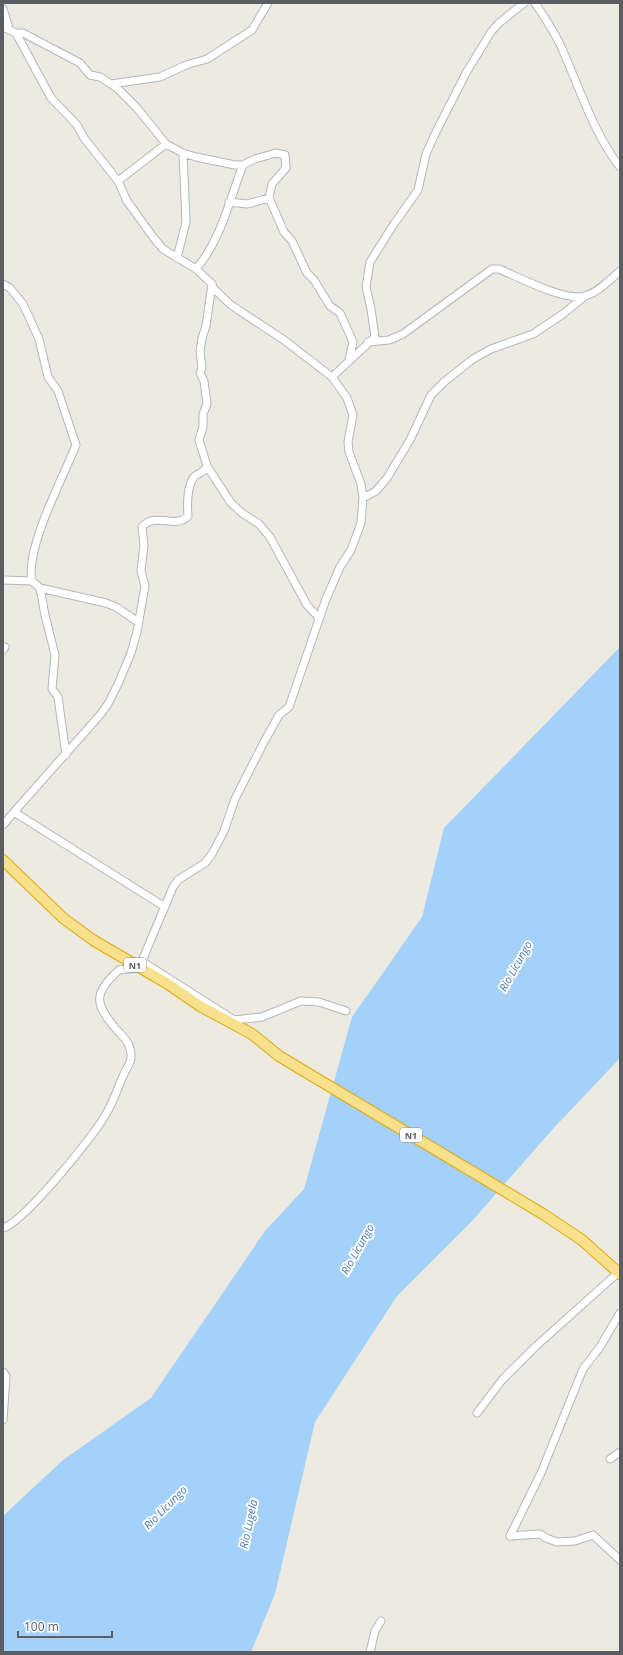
<svg xmlns="http://www.w3.org/2000/svg" width="623" height="1655" font-family="'Open Sans',sans-serif">
<style>
.water{fill:#a3d1fa}
.lines{fill:none;stroke-linecap:round;stroke-linejoin:round}
.minor-casing{stroke:#b4b7bb;stroke-width:9}
.highway-casing{stroke:#e1a80c;stroke-width:12}
.minor{stroke:#fff;stroke-width:7}
.highway{stroke:#f7e18d;stroke-width:10}
.labels{text-anchor:middle;dominant-baseline:central;stroke-width:4;stroke-linejoin:round;paint-order:stroke}
.shield{fill:#fff;stroke:#8c8e91;stroke-width:1}
.shield-label{font-size:9px;font-weight:bold;fill:#5a5d62}
.water-label{font-size:11px;font-style:italic;fill:#4576b3;stroke:#fff}
</style>
<rect width="100%" height="100%" fill="#eceae1"/>
<!-- water -->
<path class="water" d="M620,647v411l-68,72 -80,91 -75,75 -82,126 -40,172 -24,58h-248v-136l60,-56 88,-62 114,-167 39,-42 48,-172 70,-100 22,-89z"/>
<g class="lines">
<!-- minor casing -->
<g class="minor-casing">
<path id="minor" d="M535,3c10,15 21,31 28,48 16,36 32,85 57,116
M3,9l6,19
M3,27l13,6h7l57,30 10,12 10,2 17,11 20,20 29,36 17,9 13,4 39,8h8l12,-6 21,-6 9,2 1,13 -14,16 -3,14 -22,6 -18,-2
M16,33l35,65 26,27 7,13 34,43 9,20 26,36 10,12 33,20 16,15 1,4 18,17 53,35 48,37
M111,84l49,-7 26,-12 21,-6 45,-29 16,-27
M118,181l48,-37
M269,198l15,34 8,9 15,32 7,7 16,26 10,7 13,29 -4,18
M177,258l9,-36 -3,-69
M196,269c25,-29 33,-68 47,-104
M3,284l7,4 13,16 16,35 9,38 10,14 18,54c-13,33 -51,103 -44,136l8,7 66,15 10,4 22,15
M368,342l21,-2 14,-6 89,-65h7c19,8 67,33 86,27 12,-3 25,-16 35,-25
M207,466l24,37 11,10 17,11 11,13 37,68 12,13
M363,498l13,-7 11,-13 23,-38 21,-45 13,-13 29,-23 18,-10 42,-15 30,-20 22,-18
M3,580l29,1
M40,588l5,27 10,40 -3,34 6,8 8,58
M3,650l2,-3
M3,825l11,-13
M165,907l-151,-95 86,-97 8,-11 10,-20 13,-31 6,-21 8,-46 -4,-15 3,-26 -2,-18c13,-16 33,3 46,-11 -1,-11 -1,-32 7,-40 5,-4 9,-3 12,-10l-8,-26 4,-13v-13l4,-10 -3,-23 -4,-8 2,-5 -2,-16 2,-14 4,-12 6,-42
M143,962l91,58 28,-3 39,-16 18,1 27,9
M3,1228c20,-5 92,-93 103,-114 8,-13 12,-28 19,-42 2,-5 7,-10 6,-17 -1,-13 -6,-16 -14,-25 -22,-25 -25,-36 2,-60l20,-2 34,-81 5,-7 27,-17 7,-9 12,-23 11,-32 29,-57 15,-27 10,-8 37,-108 14,-32 11,-17 10,-27 2,-25 -2,-14 -12,-32 -1,-10 5,-27 -6,-17 -15,-21 43,-40 -4,-28 -5,-22 4,-25 24,-38 24,-34 8,-36 8,-18 32,-63 25,-41 8,-9 25,-20
M3,1372l3,4 -3,44
M477,1413l25,-33 33,-33 85,-76
M610,1459l10,-7
M510,1536l31,-63 42,-104 17,-22 20,-34
M510,1536l30,-2 6,4 11,4 18,-1 18,-6 27,25
M370,1652l5,-21 6,-10"/>
</g>
<!-- highway casing -->
<g class="highway-casing">
<path id="highway" d="M3,860l60,58 30,22 75,44 32,22 52,28 27,22 264,158 39,26 38,34"/>
</g>
<!-- minor -->
<use href="#minor" class="minor"/>
<!-- highway -->
<use href="#highway" class="highway"/>
</g>
<g class="labels">
<!-- shield labels -->
<g class="shield">
<rect x="124" y="958" width="22" height="14" rx="3"/>
<rect x="400" y="1128" width="22" height="14" rx="3"/>
</g>
<g class="shield-label">
<text x="135" y="965">N1</text>
<text x="411" y="1135">N1</text>
</g>
<!-- water labels -->
<g class="water-label">
<text transform="translate(515 966) rotate(-61)">Rio Licungo</text>
<text transform="translate(357 1249) rotate(-61)">Rio Licungo</text>
<text transform="translate(165 1507) rotate(-45)">Rio Licungo</text>
<text transform="translate(248 1524) rotate(-78)">Rio Lugela</text>
</g>
</g>
<!-- border -->
<rect width="623" height="1655" fill="none" stroke="#5a5d62" stroke-width="8"/>
<!-- scale -->
<path d="M18 1631v6h94v-6" fill="none" stroke="#5a5d62" stroke-width="2"/>
<text x="24" y="1631" font-size="12" fill="#5a5d62" stroke="#ffffff" stroke-width="3" paint-order="stroke">100 m</text>
</svg>
